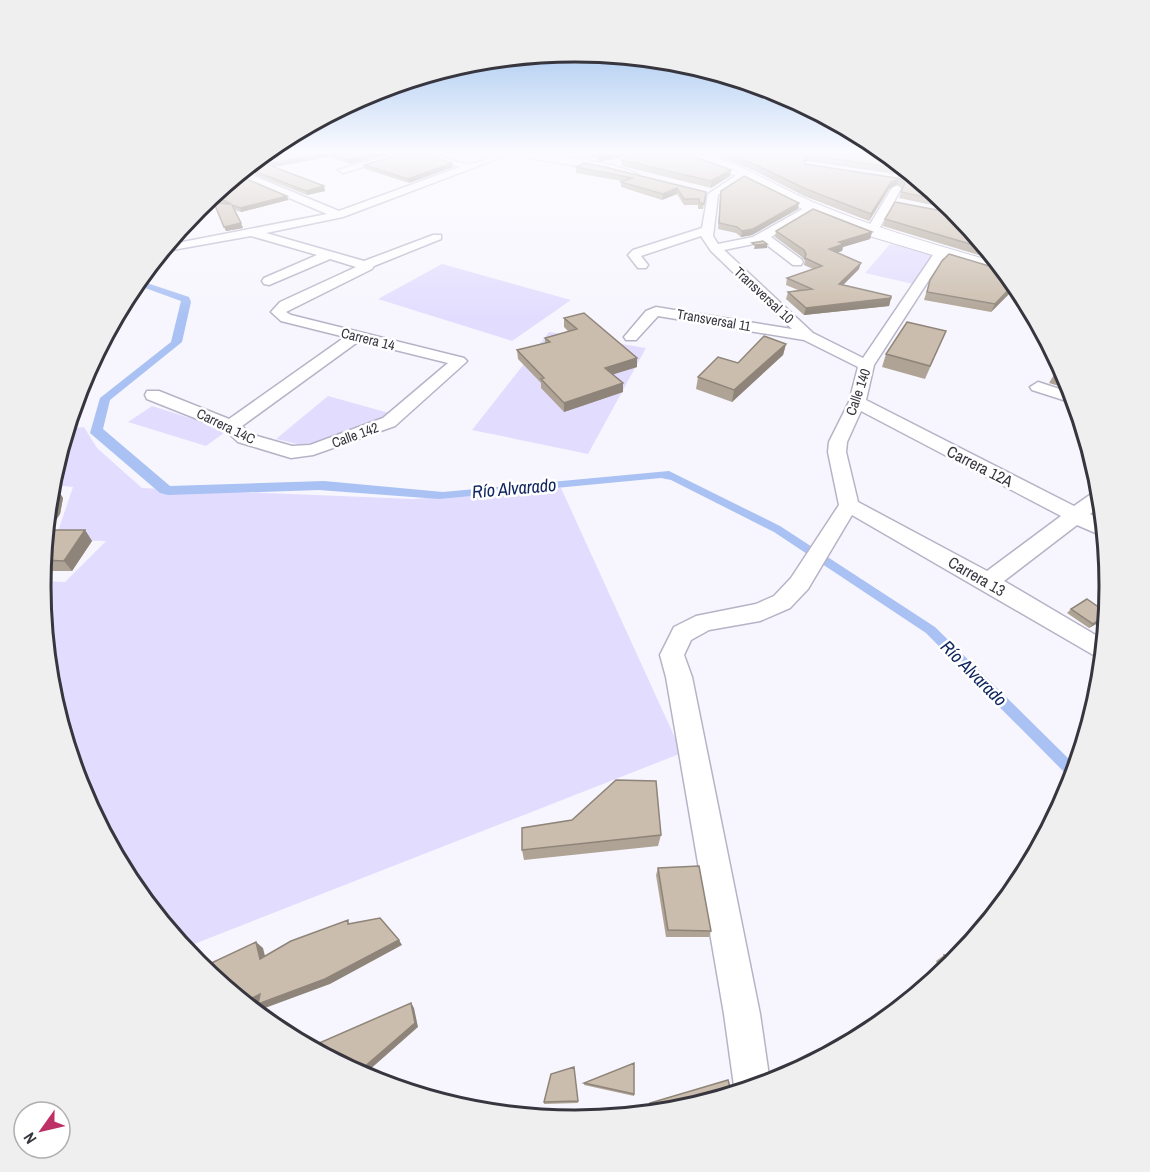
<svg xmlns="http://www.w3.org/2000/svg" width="1150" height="1172" font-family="'Archivo Narrow',sans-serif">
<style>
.green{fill:#e2ddfe}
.water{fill:#a9c1f3}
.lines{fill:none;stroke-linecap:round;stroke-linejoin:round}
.street-casing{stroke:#b7b3c7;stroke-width:3}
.secondary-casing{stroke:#b7b3c7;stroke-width:2}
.street{fill:#fff;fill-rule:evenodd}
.secondary{fill:#fff;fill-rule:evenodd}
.wall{fill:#afa395;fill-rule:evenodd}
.shaded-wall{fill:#8e8479}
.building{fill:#cbbdad;stroke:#8e8479;stroke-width:1.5;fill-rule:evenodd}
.labels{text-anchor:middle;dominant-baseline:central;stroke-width:5;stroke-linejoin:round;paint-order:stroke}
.far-street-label{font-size:14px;fill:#37363e;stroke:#fff}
.street-label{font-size:16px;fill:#37363e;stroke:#fff}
.water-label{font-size:18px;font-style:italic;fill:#112760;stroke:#fff}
.rim{fill:none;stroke:#37363e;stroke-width:3}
</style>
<rect width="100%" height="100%" fill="#f7f6fe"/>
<!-- green -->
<path class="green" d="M890,244l46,10 -23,30 -48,-11z
M442,264l129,36 -59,41 -134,-42z
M549,332l97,16 -58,106 -116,-24z
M328,396l61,17 -15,13 -64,21 -34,-8z
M152,406l76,24 -22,16 -78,-24z
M84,427l13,21 45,40 271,11 148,-11 121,265 -498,195 -54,-65 -49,-93 -30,-100 -10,-109 24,1 41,-41 -51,-1 18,-53 -22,-2v-4l16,-52z"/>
<!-- water -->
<path class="water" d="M138,280l51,17 2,5 -9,40 -72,58 -7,29 67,57 154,-5 119,11 226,-21 111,55 155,101 141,139 -4,14 -146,-147 -152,-101 -103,-52 -10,-2 -222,21 -120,-9 -151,5 -8,-2 -70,-60 10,-35 71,-56 10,-41 -47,-17z"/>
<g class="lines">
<!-- street casing -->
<g class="street-casing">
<path id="street" d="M393,154h14l-64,19 -5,-3z
M423,154c17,0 31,9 46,10 14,0 26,-12 41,-10l-167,63 -77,16 98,28 69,-26h8v4l-67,27 -2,3 -86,43 5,3 173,43 3,3 -3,3 -69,62 -82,29 -22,3 -53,-16 -13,-12 -78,-31 -2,-4 2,-4h12l70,28 116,-82 -64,-16 -10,-9 9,-10 76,-35 -26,-8 -61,26 -5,-1 -2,-3 2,-3 53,-23 -66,-19 -90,16 6,-7 160,-31 -90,-38 5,-5 97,40 121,-44 -36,-11zM359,341l89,22 -65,55 -73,27 -18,1 -42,-12 -8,-8z
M519,154c23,-2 104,9 121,22l-5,3 -31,-9 -80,-13z
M904,168l6,4 -32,59 -2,2h-8l-2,-2z
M741,172l8,2 -31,21 -5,41 5,8 35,-7 55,-31h8v4l-45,27 30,22 2,3 -2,3h-8l-30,-23 -39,8 89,83 50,25 74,-109h8l2,3 -73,113 -8,35 208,106 20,-14 6,-2 2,15 -12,9 13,7 2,16 -28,-12 -73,56 100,59 -2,20 -250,-145 -44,74 -18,19 -30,13 -51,9 -18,10 -7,15 8,22 68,337 10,69 -35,10 -11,-79 -58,-337 -6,-22 14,-28 22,-11 60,-12 18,-8 17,-18 48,-73 -11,-53 1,-10 20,-40 9,-35 -54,-27 -146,-24 -22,24h-10l-2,-3 22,-26 10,-4 136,22 -81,-78 -10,-15 -60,20 7,9 -2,3h-8l-10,-13 5,-5 69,-22 6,-34zM861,411l200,105 -74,55 -129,-69 -12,-50 1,-10z
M1038,382l34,11 4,11 -44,-14 -2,-3z"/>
</g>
<!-- secondary casing -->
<g class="secondary-casing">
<path id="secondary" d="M685,154c48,0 91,34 135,51 57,24 118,40 178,58l9,11h-11l-130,-39 -60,-24 -67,-34 -53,-20z"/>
</g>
<!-- street -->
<use href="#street" class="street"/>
<!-- secondary -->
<use href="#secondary" class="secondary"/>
</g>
<!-- wall -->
<path class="wall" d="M264,154h123l-37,10 -22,-7 -54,10 50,19 1,5 -18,4 -64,-25z
M431,154h20l-7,1z
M571,154h64l-37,8v-3z
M704,154h183l68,56 -56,-12 3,-9 -5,-4 -8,4 -20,32 -65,-25 -49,-25 -34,-14zM807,161l95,14 3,3 -2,1 -98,-15 -1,-2z
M622,160l108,16 -19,12 -89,-22z
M452,163l1,4 -44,16 -44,-14 -1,-4z
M576,167l130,25 -3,17h-5v-4h-14l-7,-11 -15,6 -41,-13v-5l1,-1 -46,-8z
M237,175l50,21 1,4 -47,12 -6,-2 8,18 -17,3 -12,-28 8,1 -12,-7z
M720,196l78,13 -46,26 -11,2 -5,-4 -18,-4z
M958,214l37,46 -112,-34 2,-7z
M776,231l96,1 -2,7 -27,8 -1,4 -5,1 22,17 -16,16 48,13 -2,8 -85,9 -18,-16 2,-7 10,-2 -12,-5 1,-7 26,-9 -9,-4 1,-4 -3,-4 -27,-20z
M1002,268l18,21 2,5 -11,-2 -20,20 -67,-12 6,-20z
M564,318l73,49 -24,7 10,9v9l-59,20 -23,-24v-5l-23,-24 -1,-9 28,-7v-5l24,-6 -5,-5z
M946,331l-21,48 -43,-12 4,-13z
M786,344l-3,11 -51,47 -36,-13 2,-12 40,-14z
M1060,365l9,17 3,8 -23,-7z
M1094,463l2,9 -6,-3z
M51,480l12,18 -3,16 -10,16h35l7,11 -20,30h-30z
M1108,566l1,15 -9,-6z
M1071,609l34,10 -16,9 -22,-15z
M661,835l-3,11 -134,14 -2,-10z
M658,868l53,63 -2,6h-43l-10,-62z
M944,955l9,9 -12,10 -5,-13z
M574,1067l4,36 -34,1v-2z
M584,1083l50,11v2l-50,-11z
M650,1103l29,7 -29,3 -2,-7z"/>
<!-- shaded-wall -->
<path class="shaded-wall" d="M323,154h4l1,3 -61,11 -1,-4z
M372,154h15l-37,10 -1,-4z
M608,154h27l-37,8 1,-6z
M809,155l-2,6 -5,3 1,-6z
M452,163l1,4 -44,16 -1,-4z
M731,170l-1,6 -19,12v-7z
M899,179l-2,6 -8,4 -20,32 2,-7 20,-32z
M324,186l1,5 -18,4 -1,-4z
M677,188v6l-15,6 1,-6z
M287,196l1,4 -47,12 -1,-4z
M799,203l-1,6 -46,26 -11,2 1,-6z
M241,223l2,5 -17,3 -2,-4z
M872,232l-2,7 -27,8 -1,4 -15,5 2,-7 10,-7z
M767,244v4l-13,1 1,-4z
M861,263l-2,6 -22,22 2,-7z
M1014,284l-3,8 -20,20 4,-8z
M891,298l-2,8 -85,9 2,-7z
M786,344l-3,11 -51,47 2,-12z
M637,358v9l-32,10v-9z
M623,383v9l-59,20v-9z
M51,480l12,18 -3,16 -15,22z
M85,530l7,11 -20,30 -8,-10z
M1107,615l-2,4 -16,9 4,-4z
M399,940l3,5 -72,39 -65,24 -7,-4z
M256,942l7,6 4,16 -7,-5z
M260,994l7,5 -17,8 -6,-5z
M411,1003l3,5 4,19 -51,45 2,7 -4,-2 -3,-8z"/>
<!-- building -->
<path class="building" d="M264,154h59l-57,10 58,22 -18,5 -60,-23z
M329,154h43l-23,6z
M402,154h21l29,9 -44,16 -44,-14z
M637,154h50l44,16 -20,11 -89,-21z
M727,154h160l57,47 -43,-9 4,-9 -6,-4 -8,3 -20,32 -65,-25 -50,-24zM809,155l95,14 6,5 -7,5 -98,-15 -2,-6z
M584,163l21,4 101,25 -2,12 -5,-1v-4h-15l-7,-11 -14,6 -42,-12 11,-4 -56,-11z
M237,175l50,21 -47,12 -8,-3 9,18 -17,4 -10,-24 17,1 -18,-9z
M744,176l55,27 -46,26 -11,2 -5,-4 -18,-4 2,-32z
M895,202l63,12 29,35 -102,-30z
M813,209l59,23 -33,10 5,2 -15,5 32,14 -22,21 52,12v2l-85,10 -18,-16 24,-3 -25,-11 35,-12 -17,-8 1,-4 -2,-4 -28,-19z
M763,241l4,3 -12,1 -3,-2z
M949,254l50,15 3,-1 14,17 -2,-1 -19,20 -68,-12 3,-12 12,-19z
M584,313l53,45 -32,10 18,15 -59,20 -23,-24 3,-1 -27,-28 33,-8 -5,-4 32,-9 -13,-11z
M907,322l39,9 -16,35 -44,-12z
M764,336l22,8 -52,46 -36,-13 20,-20 20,6z
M51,481l5,7 -4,15 -4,6z
M46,530h39l-21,31 -21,-1z
M1087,599l20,14v2l-14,9 -22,-15z
M616,780l40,1 5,54 -139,15v-22l50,-8z
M699,866l12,65 -43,-1 -10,-62z
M380,918l19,22 -74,39 -67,25 2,-10 -16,8 -39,-31v-5l51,-24 4,17 31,-18 57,-21v4z
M944,955h17l-12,12z
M411,1003l4,20 -53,46 3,8 -55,-30z
M634,1063v31l-50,-11z
M574,1067l4,34 -34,1 7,-28z
M728,1080l4,14 -53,16 -27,3 -2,-10z"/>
<!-- sky -->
<linearGradient id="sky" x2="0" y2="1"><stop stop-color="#8fb9ec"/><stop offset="0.48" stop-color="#fbfbff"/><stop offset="1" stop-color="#fbfbff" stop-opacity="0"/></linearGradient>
<rect width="1150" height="318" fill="url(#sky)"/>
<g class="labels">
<!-- far-street labels -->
<g class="far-street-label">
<text transform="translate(764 295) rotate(43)">Transversal 10</text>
<text transform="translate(714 320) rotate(10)">Transversal 11</text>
<text transform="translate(368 339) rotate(14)">Carrera 14</text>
<text transform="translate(858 392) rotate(-71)">Calle 140</text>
<text transform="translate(226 426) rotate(26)">Carrera 14C</text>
<text transform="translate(355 435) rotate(-20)">Calle 142</text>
</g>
<!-- street labels -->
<g class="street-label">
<text transform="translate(980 466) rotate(27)">Carrera 12A</text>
<text transform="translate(977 576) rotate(30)">Carrera 13</text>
</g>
<!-- water labels -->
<g class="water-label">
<text transform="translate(514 488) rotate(-5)">Río Alvarado</text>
<text transform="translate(974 673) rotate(45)">Río Alvarado</text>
</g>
</g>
<!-- crop -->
<path d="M0 0H1150V1172H0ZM51 586a524 524 0 1 1 1048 0a524 524 0 1 1-1048 0Z" fill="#efeff0" fill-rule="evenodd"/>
<path class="rim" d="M51 586a524 524 0 1 1 1048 0a524 524 0 1 1-1048 0Z"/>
<!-- north arrow -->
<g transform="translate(42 1130) rotate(236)"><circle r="28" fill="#ffffff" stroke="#afafb2" stroke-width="1.5"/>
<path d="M0-4.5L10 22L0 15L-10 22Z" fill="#bd3166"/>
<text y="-9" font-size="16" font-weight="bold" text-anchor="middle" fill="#37363e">N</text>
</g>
</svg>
